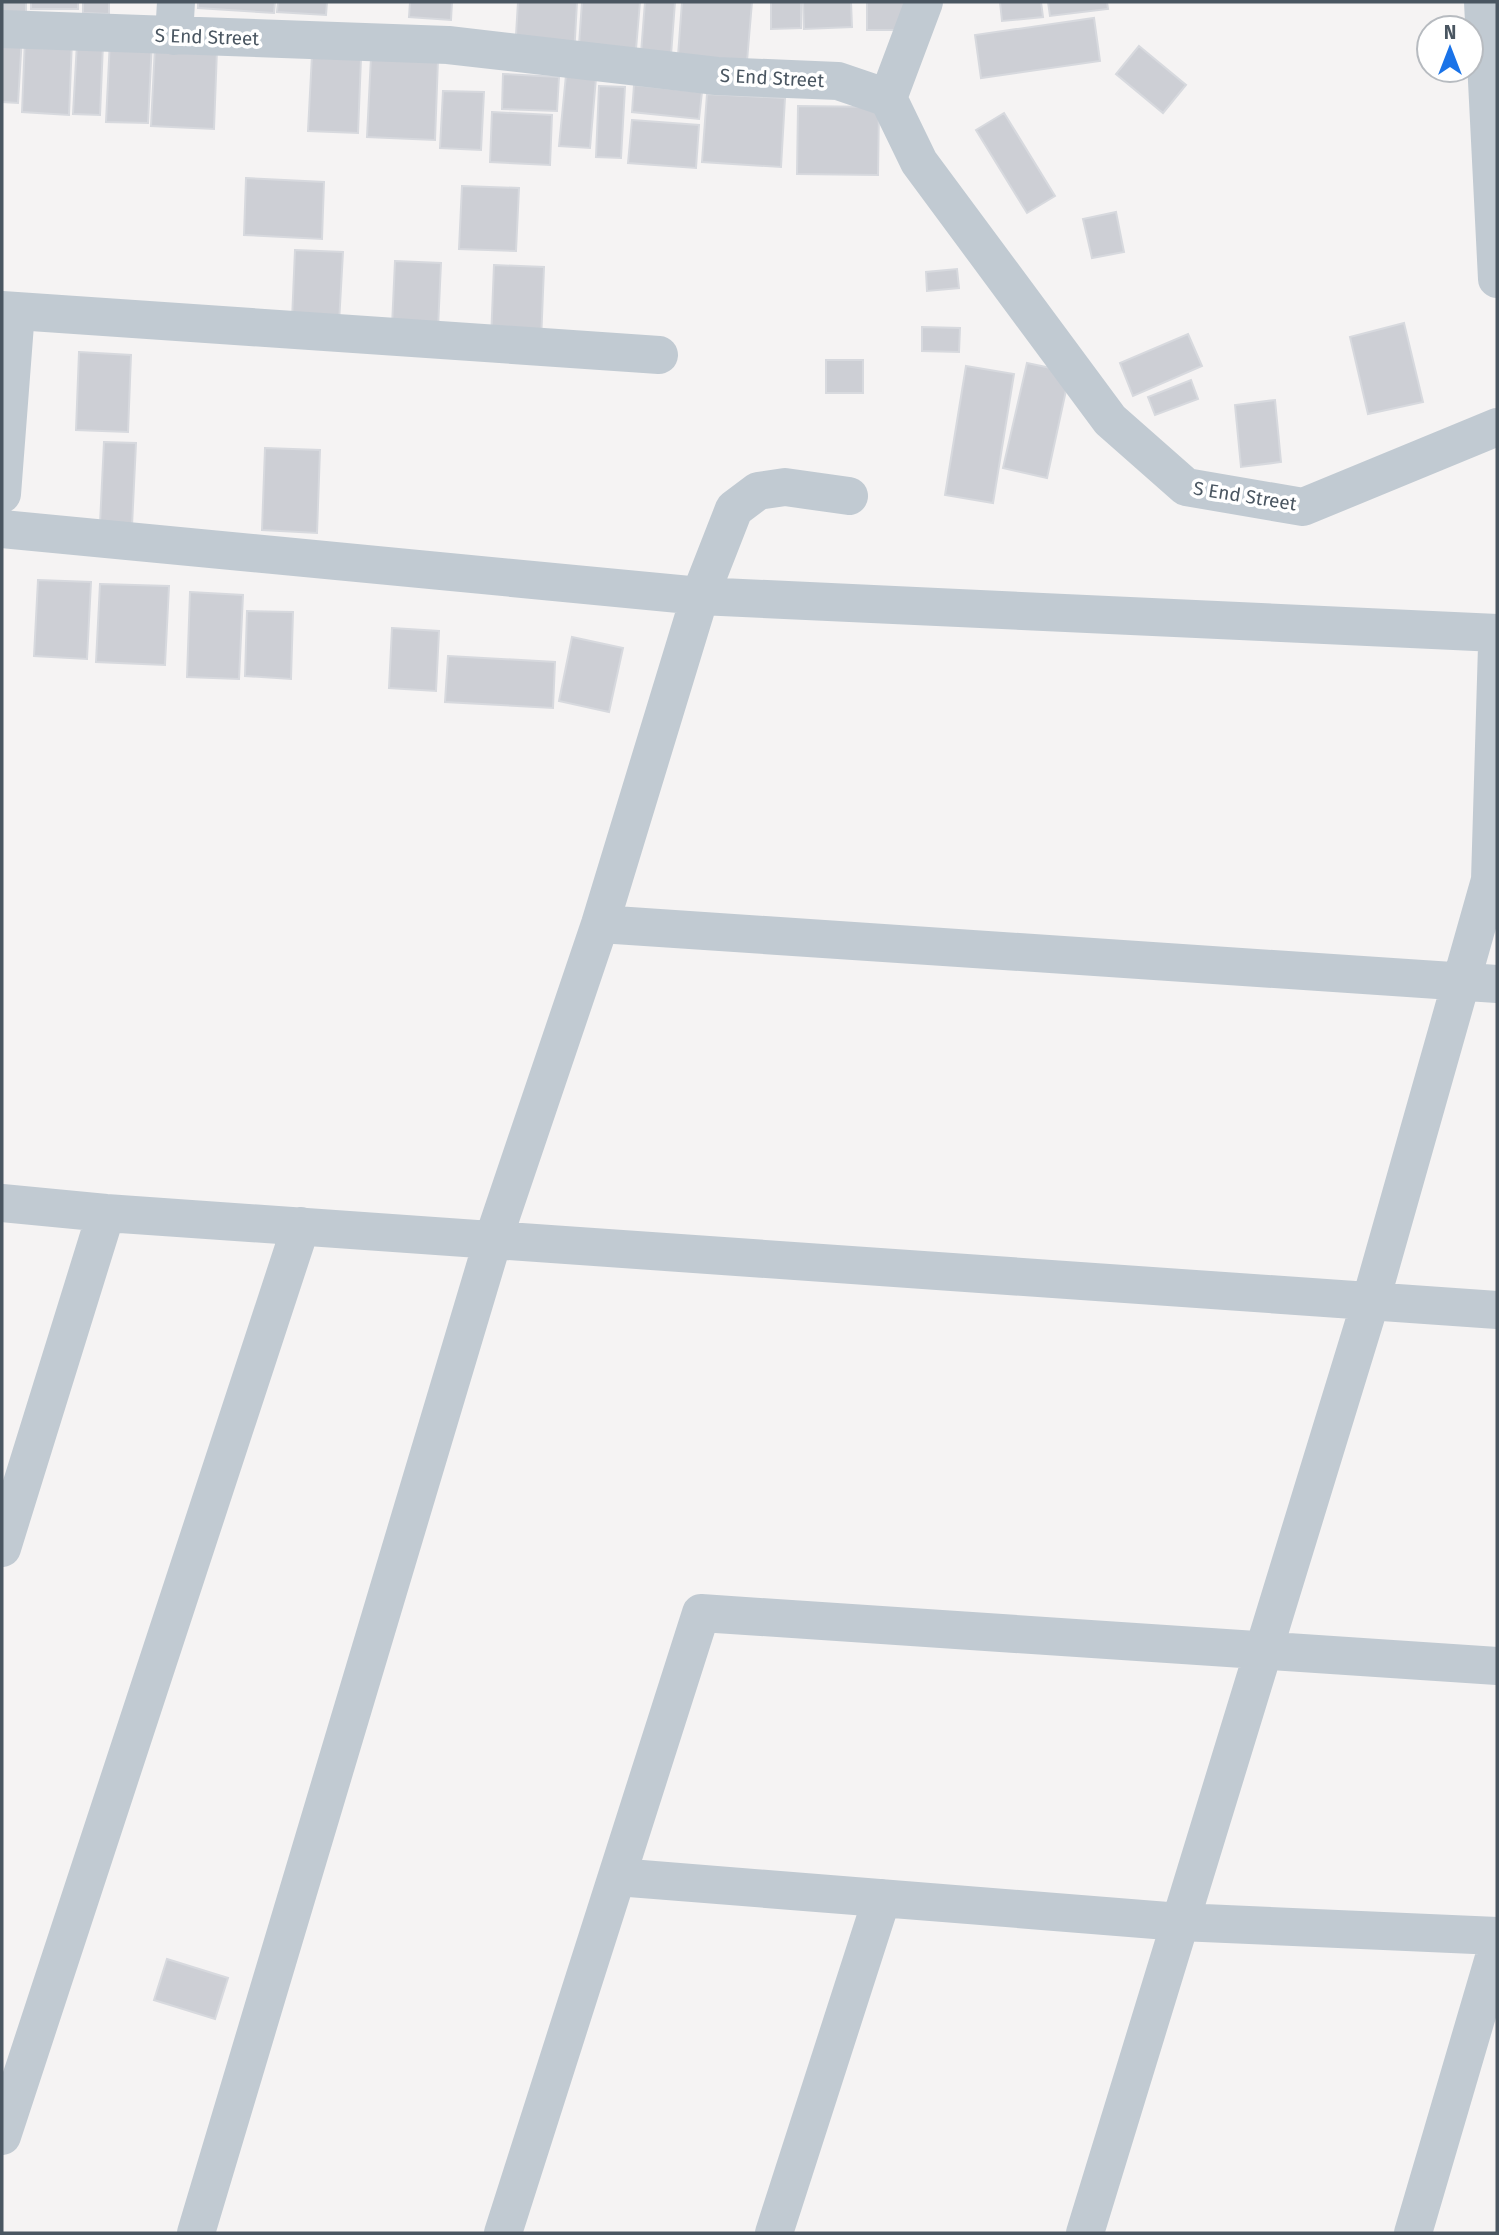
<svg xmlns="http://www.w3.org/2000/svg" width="1499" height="2235" font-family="'Fira Sans',sans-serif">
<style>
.building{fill:#cdcfd5;stroke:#d7d9de;stroke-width:2}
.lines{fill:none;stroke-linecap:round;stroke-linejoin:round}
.minor{stroke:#c1cad2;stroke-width:38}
.labels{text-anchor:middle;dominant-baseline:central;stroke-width:7;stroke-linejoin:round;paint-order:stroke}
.street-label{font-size:19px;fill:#4a5661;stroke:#fff}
</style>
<rect width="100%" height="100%" fill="#f5f3f3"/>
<!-- building -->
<path class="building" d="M2,2h24v10h-24z
M31,2h47v7h-47z
M83,2h26v12l-26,-1z
M198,2h77l-1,11 -76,-5z
M278,2h49l-1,13 -49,-3z
M410,2h42l-1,18 -42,-3z
M518,2h59l-3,54 -59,-4z
M582,2h58l-4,47 -57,-4z
M645,2h30l-4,53 -30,-2z
M682,2h70l-5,59 -69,-5z
M771,2h30v26l-30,1z
M803,2h48l1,25 -48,2z
M867,2h39v28h-39z
M1000,2h41l2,15 -41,4z
M1048,2h59l1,7 -58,7z
M1094,18l6,43 -119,17 -6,-43z
M2,35l20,1 -4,67 -16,-1z
M25,38l47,2 -3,75 -47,-3z
M110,40l42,1 -4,82 -42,-1z
M77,43l26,1 -3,71 -27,-1z
M155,46l62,3 -3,80 -63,-3z
M1139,46l47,39 -23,28 -47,-39z
M312,55l49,3 -3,75 -50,-2z
M371,57l67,2 -3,81 -68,-3z
M503,74l56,3 -2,34 -55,-2z
M566,75l30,3 -6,70 -31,-2z
M634,85l68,7 -3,27 -67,-7z
M599,86l26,1 -4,71 -25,-1z
M443,91l41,1 -3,58 -41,-2z
M707,94l78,4 -4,69 -79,-5z
M798,106l81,1 -1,68 -81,-1z
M492,112l60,3 -2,50 -60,-3z
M1004,113l51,83 -28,17 -51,-83z
M632,120l67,5 -3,43 -68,-5z
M246,178l78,4 -2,57 -78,-4z
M462,186l57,2 -3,63 -57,-2z
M1116,212l8,40 -32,6 -9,-39z
M295,250l48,2 -4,71 -47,-3z
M395,261l46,2 -3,65 -46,-2z
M494,265l50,2 -3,75 -50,-2z
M957,269l2,19 -32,3 -1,-19z
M1404,323l19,79 -55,12 -18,-77z
M922,327l38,1 -1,24 -37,-1z
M1188,334l14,32 -69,30 -13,-33z
M79,352l52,3 -3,77 -52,-2z
M826,360h37v33h-37z
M1027,363l43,9 -23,106 -44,-10z
M966,366l48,8 -21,129 -48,-8z
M1191,380l7,19 -43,16 -7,-18z
M1275,400l6,62 -40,5 -6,-62z
M104,442l32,1 -4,83 -32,-2z
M265,448l55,2 -3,83 -55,-3z
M38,580l53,2 -4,77 -53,-3z
M100,584l69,2 -4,79 -69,-3z
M190,592l53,3 -4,84 -52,-2z
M247,611l46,1 -2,67 -46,-3z
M392,628l47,3 -3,60 -47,-3z
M572,637l51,11 -14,64 -50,-11z
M448,656l107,6 -2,46 -108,-6z
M167,1959l61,19 -13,41 -61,-19z"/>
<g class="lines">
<!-- minor -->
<path class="minor" d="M1483,2l14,277
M2,29l446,16 269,31 121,5 50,17 31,64 191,258 76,67 117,20 194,-80
M174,36l2,-34
M888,98l36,-96
M2,310l657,45
M2,494l14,-183
M2,529l698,67 34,-87 24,-18 27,-4 64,9
M600,924l897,60
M2,1203l104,10 1391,97
M2,1548l104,-335
M617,1877l563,45 317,14
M2,2136l299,-910
M196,2233l297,-993 107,-316 100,-328 797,37
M503,2233l198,-620 796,53
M774,2233l108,-335
M1085,2233l286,-933 119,-420 7,-234
M1413,2233l84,-286"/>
</g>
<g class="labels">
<!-- street labels -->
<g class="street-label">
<text transform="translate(207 37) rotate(2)">S End Street</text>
<text transform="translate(772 78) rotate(3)">S End Street</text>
<text transform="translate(1245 496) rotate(9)">S End Street</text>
</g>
</g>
<!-- border -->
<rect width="1499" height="2235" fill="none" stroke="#4a5661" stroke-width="7"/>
<!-- north arrow -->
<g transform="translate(1450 49)"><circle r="33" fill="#ffffff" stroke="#b7bbc0" stroke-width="2"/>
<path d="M0-5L12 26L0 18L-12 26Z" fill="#1a73e8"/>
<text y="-10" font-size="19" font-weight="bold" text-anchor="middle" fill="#4a5661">N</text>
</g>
</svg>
